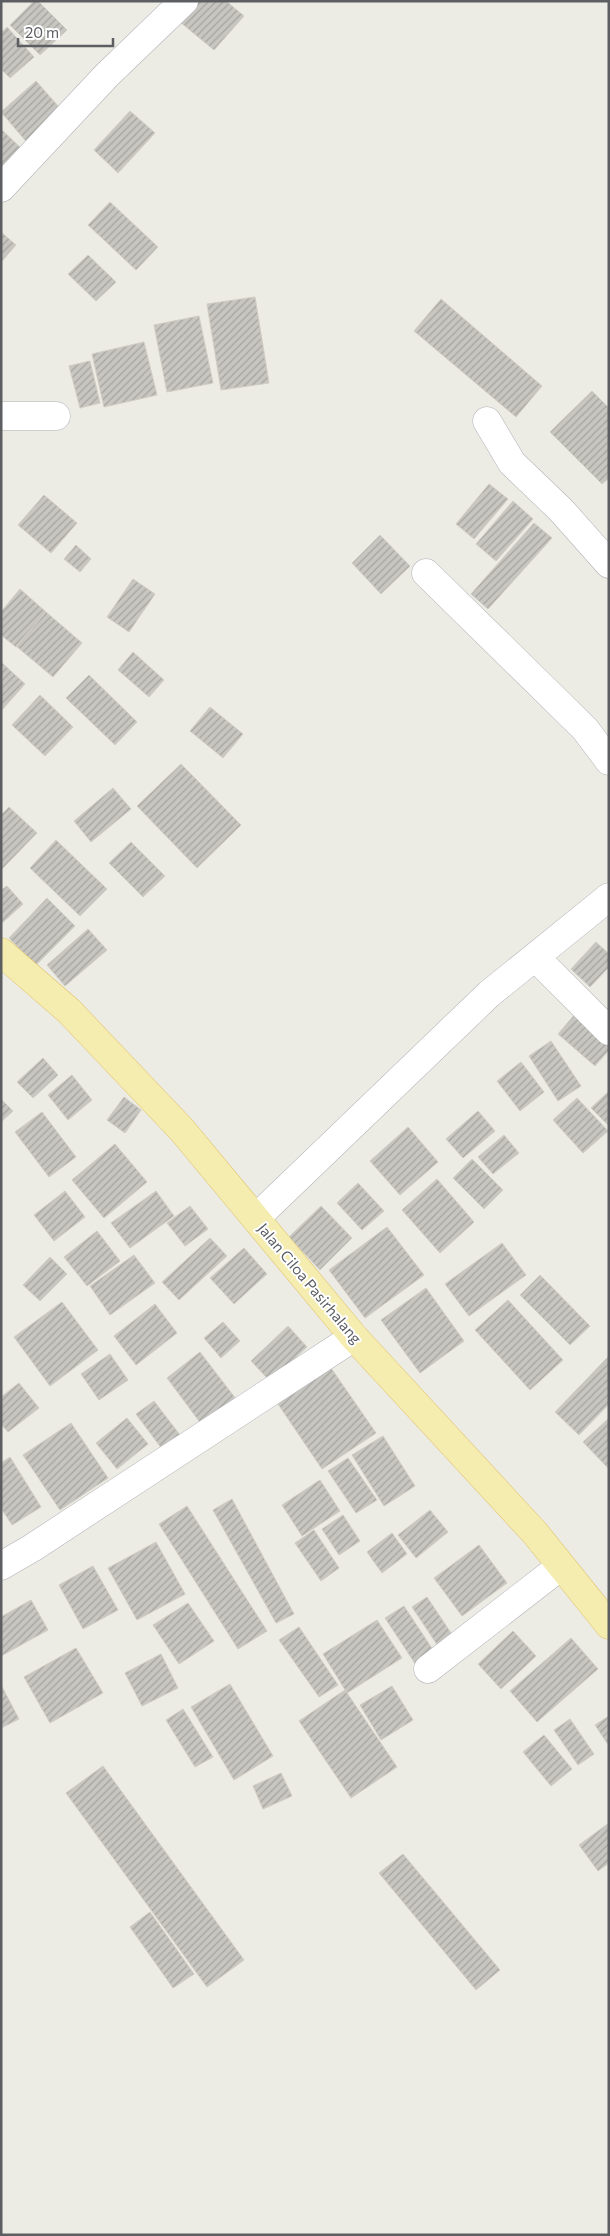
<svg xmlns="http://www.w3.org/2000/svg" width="610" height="2236" font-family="Commissioner,sans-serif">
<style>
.building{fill:url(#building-hatch);stroke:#d0cdc3}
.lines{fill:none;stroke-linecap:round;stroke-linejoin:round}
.minor-casing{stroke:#b1b3b7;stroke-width:29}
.major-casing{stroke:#e0c269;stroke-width:29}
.minor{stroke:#fff;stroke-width:28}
.major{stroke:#f5ecb0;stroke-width:28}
.labels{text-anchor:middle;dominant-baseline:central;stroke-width:4;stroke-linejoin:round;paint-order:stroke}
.street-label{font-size:15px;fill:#5c5e62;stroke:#fff}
</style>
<defs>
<pattern id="building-hatch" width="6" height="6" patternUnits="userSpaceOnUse" patternTransform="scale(1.25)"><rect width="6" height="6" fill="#c8c6c0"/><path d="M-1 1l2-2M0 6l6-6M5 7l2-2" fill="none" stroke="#a6a49f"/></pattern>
</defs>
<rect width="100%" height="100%" fill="#ecebe4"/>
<!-- building -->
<path class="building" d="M34,1h4l29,29 -27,25 -30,-30z
M197,1h29l18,15 -30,34 -34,-28z
M7,27l27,30 -24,21 -9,-9v-36z
M36,81l30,34 -36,31 -29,-34z
M130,111l25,22 -37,40 -24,-23z
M1,129l26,25 -26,18z
M110,202l48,45 -22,23 -48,-45z
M1,232l15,13 -15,17z
M88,255l28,27 -20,19 -28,-27z
M255,297l14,86 -48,7 -14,-86z
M441,299l101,87 -26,31 -102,-86z
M199,316l14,67 -46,9 -13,-67z
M144,342l13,53 -53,12 -12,-53z
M90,361l10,42 -20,5 -11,-42z
M592,391l17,17v70l-7,6 -52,-52z
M489,484l19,15 -34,40 -18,-15z
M44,495l33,28 -26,30 -33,-28z
M513,501l20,18 -37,42 -20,-17z
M534,523l18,15 -64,71 -17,-15z
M380,535l30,31 -29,28 -29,-31z
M76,545l15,14 -11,13 -16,-13z
M133,579l22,15 -26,38 -22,-15z
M20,589l26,23 -30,35 -15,-12v-23z
M46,612l36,31 -29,34 -37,-31z
M133,652l31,28 -15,17 -31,-27z
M1,662l24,22 -24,27z
M89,675l48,47 -22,23 -49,-47z
M40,695l33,32 -28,29 -33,-31z
M210,707l33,27 -20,24 -33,-27z
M181,764l60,61 -44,43 -60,-62z
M113,788l18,21 -40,33 -17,-21z
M9,807l28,26 -36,37v-55z
M56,840l51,49 -27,27 -50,-48z
M131,842l34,34 -22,21 -34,-34z
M7,886l16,18 -22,20v-34z
M47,898l28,28 -39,39 -27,-27z
M88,929l19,21 -42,36 -18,-21z
M596,942l13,12v13l-19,20 -19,-18z
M576,1013l33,28v9l-14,16 -37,-32z
M551,1041l30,45 -23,15 -29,-45z
M43,1058l15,17 -25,23 -16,-16z
M521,1062l23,30 -24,19 -23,-30z
M72,1075l20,25 -24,20 -20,-25z
M609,1091v35l-18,-18z
M124,1097l17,13 -16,23 -18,-13z
M577,1098l31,33 -25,22 -30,-33z
M1,1099l12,12 -12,11z
M478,1111l17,20 -32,27 -17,-19z
M42,1112l34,45 -27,20 -34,-45z
M408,1127l30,35 -38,33 -30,-34z
M504,1135l15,18 -26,21 -15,-17z
M115,1144l32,38 -43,36 -32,-38z
M472,1159l31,31 -19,19 -31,-31z
M437,1179l37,43 -34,31 -38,-43z
M358,1183l26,28 -22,19 -25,-27z
M65,1191l20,26 -31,24 -20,-26z
M156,1191l18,25 -44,32 -19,-25z
M190,1206l18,23 -23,17 -18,-23z
M321,1206l31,32 -32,32 -31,-33z
M387,1227l37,48 -59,43 -36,-48z
M97,1231l23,30 -33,25 -23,-29z
M210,1238l17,18 -48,44 -17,-18z
M502,1243l24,32 -57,41 -24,-32z
M244,1248l23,26 -33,30 -24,-26z
M134,1255l21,28 -45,32 -20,-29z
M50,1257l17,17 -27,27 -17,-16z
M540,1275l50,51 -20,19 -50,-50z
M426,1288l38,53 -44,32 -39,-53z
M508,1300l55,60 -33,30 -55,-60z
M62,1302l36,48 -48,36 -36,-49z
M155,1304l22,29 -41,32 -22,-29z
M223,1322l17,19 -19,17 -17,-20z
M288,1326l19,21 -37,34 -19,-20z
M200,1352l36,47 -34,26 -35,-47z
M110,1354l18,26 -29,20 -18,-26z
M609,1356v48l-30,31 -24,-23z
M331,1368l45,65 -54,36 -44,-65z
M19,1383l20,25 -31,24 -7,-8v-27z
M154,1401l26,34 -18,14 -26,-35z
M127,1418l21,26 -31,25 -21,-26z
M609,1418v51l-26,-27z
M71,1423l37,55 -48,32 -37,-55z
M383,1436l32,50 -31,20 -32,-51z
M10,1457l31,50 -29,18 -11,-17v-45z
M348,1458l29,42 -21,13 -28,-42z
M320,1480l20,31 -38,25 -20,-31z
M232,1499l62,115 -18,9 -63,-113z
M187,1506l80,125 -29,18 -79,-125z
M430,1510l18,22 -32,26 -18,-23z
M343,1515l17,26 -21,14 -17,-26z
M314,1530l25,38 -18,13 -26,-38z
M392,1533l15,21 -25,19 -15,-21z
M156,1542l29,52 -48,26 -29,-52z
M479,1545l28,38 -45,33 -28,-38z
M93,1566l25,44 -35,19 -24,-44z
M427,1597l28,42 -15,10 -28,-42z
M31,1600l17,30 -47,26v-39z
M188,1603l26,38 -35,23 -26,-39z
M404,1606l33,50 -19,12 -33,-50z
M377,1620l25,38 -55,35 -24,-39z
M299,1627l39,58 -19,12 -40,-57z
M513,1631l23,25 -35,33 -23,-25z
M571,1638l27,31 -61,53 -27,-31z
M76,1648l27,45 -53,30 -26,-46z
M161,1654l17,34 -36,18 -17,-33z
M230,1684l43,72 -39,24 -43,-73z
M1,1685l18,34 -18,9z
M392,1686l21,34 -32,20 -21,-35z
M345,1690l52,77 -46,31 -52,-77z
M183,1709l30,48 -18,10 -29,-47z
M609,1716v30l-14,-21z
M570,1719l24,35 -16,11 -24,-35z
M544,1735l28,34 -21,17 -28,-34z
M103,1766l141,194 -37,27 -141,-194z
M281,1773l11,23 -29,13 -10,-23z
M609,1823v40l-11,8 -19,-26z
M403,1854l97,116 -24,20 -97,-117z
M150,1912l44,62 -21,14 -43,-61z"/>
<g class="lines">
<!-- minor casing -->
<g class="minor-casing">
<path id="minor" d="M1,188l106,-113 77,-74
M1,416h55
M487,421l25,42 49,47 48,54
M426,573l159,156 24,32
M535,957l74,74
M256,1218l233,-224 120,-97
M1,1566l31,-18 322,-211
M428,1669l133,-103"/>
</g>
<!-- major casing -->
<g class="major-casing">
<path id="major" d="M1,952l68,59 113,119 172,207 181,196 74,92"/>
</g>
<!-- minor -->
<use href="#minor" class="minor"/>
<!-- major -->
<use href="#major" class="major"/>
</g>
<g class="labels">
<!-- street labels -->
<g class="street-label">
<text transform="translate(310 1283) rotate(50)">Jalan Ciloa Pasirhalang</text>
</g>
</g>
<!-- border -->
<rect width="610" height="2236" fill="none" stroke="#5c5e62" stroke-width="5"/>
<!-- scale -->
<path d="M18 38v8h95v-8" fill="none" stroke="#5c5e62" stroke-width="2.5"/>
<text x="25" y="38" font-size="15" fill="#5c5e62" stroke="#ffffff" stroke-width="4" paint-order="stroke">20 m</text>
</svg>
